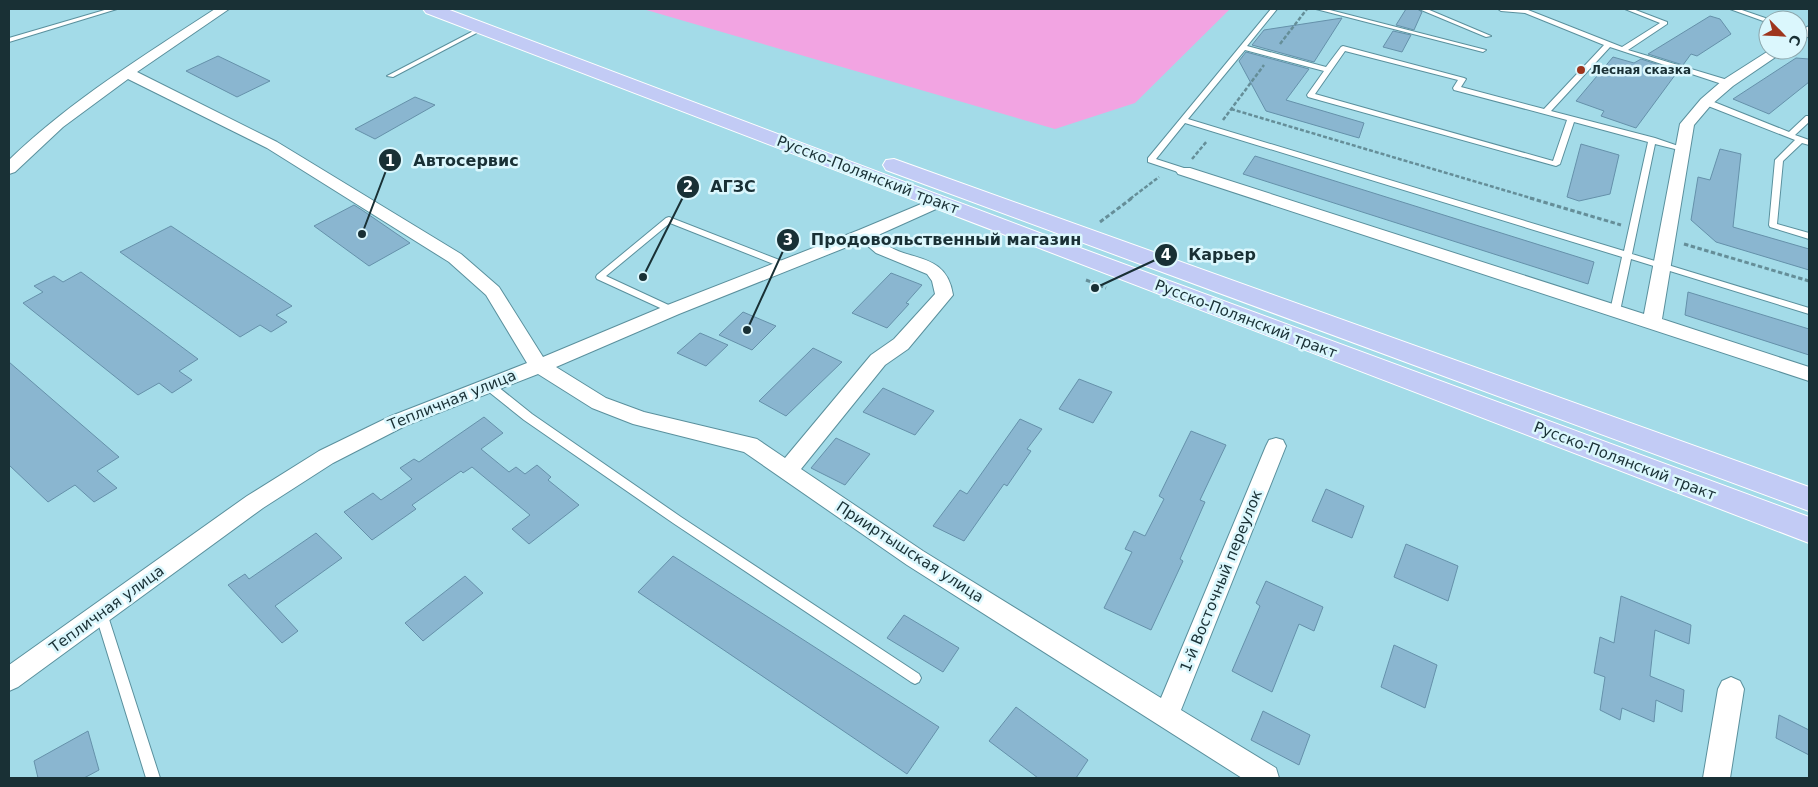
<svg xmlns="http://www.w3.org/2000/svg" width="1818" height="787" font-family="'DejaVu Sans',sans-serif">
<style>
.green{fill:#f2a4e2}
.building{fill:#8ab6d0;stroke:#6591aa}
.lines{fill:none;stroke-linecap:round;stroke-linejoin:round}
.service-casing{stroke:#5a909d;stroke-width:2}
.minor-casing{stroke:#5a909d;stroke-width:2}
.primary-casing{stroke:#fff;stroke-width:2}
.path-far1{stroke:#658e98;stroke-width:2.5;stroke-dasharray:4 2;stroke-linecap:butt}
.path{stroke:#658e98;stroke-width:3;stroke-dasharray:4.5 2.5;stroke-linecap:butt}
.service{fill:#fff;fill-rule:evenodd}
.minor{fill:#fff;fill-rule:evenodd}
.primary{fill:#c2cbf5;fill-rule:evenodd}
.poi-dot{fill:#9e351d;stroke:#dbf7fd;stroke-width:2}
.labels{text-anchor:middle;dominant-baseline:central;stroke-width:5;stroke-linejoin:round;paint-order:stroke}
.far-poi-label{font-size:12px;font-weight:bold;fill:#193035;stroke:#dbf7fd;text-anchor:start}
.street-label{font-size:15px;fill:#193035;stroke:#dbf7fd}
.leader{fill:none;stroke:#193035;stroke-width:2}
.callout-dot{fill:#193035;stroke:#dbf7fd;stroke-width:2}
.mark-label{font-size:15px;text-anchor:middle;font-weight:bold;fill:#fff}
.callout-label{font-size:16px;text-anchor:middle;font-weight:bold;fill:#193035;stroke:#dbf7fd;stroke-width:5;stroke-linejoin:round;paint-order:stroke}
</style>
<rect width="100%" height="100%" fill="#a3dbe8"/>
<!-- green -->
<path class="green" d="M643,9h587l-95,94 -80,26z"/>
<!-- building -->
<path class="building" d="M1406,9h11l5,3 -8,18 -18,-5z
M1710,16l10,3 11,15 -34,22 -6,-2 -8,11 -35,-11z
M1342,18l-28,44 -62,-17 12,-15z
M1393,31l18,4 -9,17 -19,-5z
M1246,52l63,17 -23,31 78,23 -5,15 -93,-27 -27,-50z
M218,56l52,25 -33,16 -51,-26z
M1613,57l21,6 7,-4 37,12 -42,57 -35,-12 3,-5 -28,-10z
M1796,58l13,1v23l-40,32 -36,-15z
M415,97l20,8 -60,34 -20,-10z
M1581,144l38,11 -9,39 -31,7 -12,-4z
M1720,149l21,5 -8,73 76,22v21l-93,-28 -25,-22 7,-43 12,3z
M1255,156l339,106 -6,22 -345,-110z
M354,205l8,5 48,33 -41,23 -55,-40z
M171,226l121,80 -16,9 11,7 -16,10 -11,-7 -20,12 -120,-85z
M81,272l117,87 -19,12 13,9 -20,13 -13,-10 -21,12 -115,-92 20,-11 -9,-6 20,-10 9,6z
M891,273l31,12 -16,18 3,1 -22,24 -35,-15z
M1688,292l121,37v26l-124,-40z
M743,312l33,14 -24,24 -33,-15z
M700,333l28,12 -22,21 -29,-13z
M813,348l29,14 -56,54 -27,-15z
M9,362l110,95 -22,14 20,17 -23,14 -19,-17 -27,17 -39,-37z
M1079,379l33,13 -19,31 -34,-14z
M883,388l51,23 -19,24 -52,-23z
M484,417l19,16 -22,16 28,23 7,-5 9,7 12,-9 14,12 -3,3 31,25 -50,39 -17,-15 18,-14 -58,-48 -9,6 -2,-2 -49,34 4,4 -44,31 -28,-28 29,-19 8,7 31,-21 -12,-11 14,-9 5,3z
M1020,419l22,10 -15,20 4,2 -24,35 -3,-2 -40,57 -31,-15 27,-36 7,4z
M1191,431l35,14 -26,55 5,2 -25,57 3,2 -32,69 -47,-22 28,-56 -7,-3 9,-18 11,5 19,-37 -5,-3z
M836,438l34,16 -25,31 -34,-17z
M1326,489l38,17 -12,32 -40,-17z
M316,533l26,25 -67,48 23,25 -16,12 -54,-58 17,-11 4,5z
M1406,544l52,22 -10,35 -54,-24z
M673,556l266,171 -32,47 -269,-182z
M465,576l18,17 -60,48 -18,-18z
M1266,581l57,26 -9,24 -15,-7 -27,68 -40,-21 28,-65 -4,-3z
M1621,596l70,29 -2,19 -34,-14 -5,46 34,14 -2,22 -26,-12 -2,22 -32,-14 -2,12 -20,-10 5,-33 -11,-4 6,-36 14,6z
M904,615l55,33 -16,24 -56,-34z
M1394,645l43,20 -12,43 -44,-21z
M1016,707l72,53 -12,18h-38l-49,-37z
M1263,711l47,24 -11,30 -48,-25z
M1779,715l30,15v25l-33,-17z
M88,731l11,39 -15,8h-46l-4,-17z"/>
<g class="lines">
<!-- service casing -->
<g class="service-casing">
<path id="service" d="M108,9h9l-108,33v-4z
M1271,9h6l-30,37 79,21 15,-20 2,-1 121,32 2,1 -5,8 83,22 60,-64 -79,-32 -24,-2 -3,-2 30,1 94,37 38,-24 -35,-14h8l34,13v2l-39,26 103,31v4h-6l-115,-38 -59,64 104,27 32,11 -4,2 -28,-7 -23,110 177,54v6l-178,-55 -11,52 -2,2h-6l-2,-2 12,-54 -437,-134 -29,36 31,10v4h-6l-33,-11v-4zM1245,50l79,21 -17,24 1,2 248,69 4,-2 14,-42 74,20 -24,109 -436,-132zM1345,51l113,29 -5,8 1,2 113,30 -14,41 -238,-67z
M1316,9h10l160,41 -3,2z
M1419,9h8l64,27 -5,1z
M1730,9h9l32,11h-3v3l-2,-1z
M481,27l5,1 -93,49 -6,-1z
M1703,100h6l80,32 17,-16h3v6l-14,13 14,5v5l-7,-2 -19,18 -6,63 32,9v6l-39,-12 -1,-2 6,-65 20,-20 -92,-36z
M669,217l118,46 1,2 -1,2h-6l-111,-44 -64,53 69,32 2,2 -2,2h-6l-72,-33 -1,-2 1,-2 69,-57z
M488,381l4,1 40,32 149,103 238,157 2,4 -2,4 -4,2 -4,-2 -238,-159 -149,-103 -40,-32 -1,-3z
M101,608l4,1 2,4 53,165h-14l-51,-165 2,-4z"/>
</g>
<!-- minor casing -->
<g class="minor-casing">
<path id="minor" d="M215,9h14l-92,63 140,70 184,112 38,33 44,70 122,-51 194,-76 74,-31h12l2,3 -2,3 -69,31c25,29 70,11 77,59l-45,54 -23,16 -84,104 122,82 238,147 105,-252 3,-6 7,-2 7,2 3,6 -105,264 95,58 3,10h-37l-335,-213 -163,-113 -111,-28 -41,-16 -54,-34 -133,52 -72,37 -70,45 -245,179 -9,4v-26l238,-169 72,-45 72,-35 136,-53 -41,-68 -37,-33 -182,-114 -139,-69 -65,48 -48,45 -6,2v-14c61,-59 134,-104 206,-151zM862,241l14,12 51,21 5,7 3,13 -41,45 -23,16 -86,103 -28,-19 -113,-27 -38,-14 -50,-31 123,-53z
M1809,26v10l-11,6v-10z
M1770,50h16l-53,36 -22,19 -17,20 -32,194 147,48v14l-631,-207 -2,-3 2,-3h12l454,146 36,-190 21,-25 22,-19z
M1731,677l9,4 4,8 -14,89h-27l15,-89 4,-8z"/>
</g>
<!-- primary casing -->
<g class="primary-casing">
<path id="primary" d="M423,9h24l598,226 764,282v26l-1383,-530z
M894,159l915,328v24l-923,-341 -3,-5 3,-5z"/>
</g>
<!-- path-far1 -->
<path class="path-far1" d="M1280,44l27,-35
M1231,109l303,90
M1223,120l41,-55
M1192,159l15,-18
M1130,199l29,-22"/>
<!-- path -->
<path class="path" d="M1530,198l91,27
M1100,222l32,-24
M1684,244l125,37
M1086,280l20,8"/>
<!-- service -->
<use href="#service" class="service"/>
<!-- minor -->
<use href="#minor" class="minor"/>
<!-- primary -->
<use href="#primary" class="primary"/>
</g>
<!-- markers -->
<circle class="poi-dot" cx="1581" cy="70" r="5"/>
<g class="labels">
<!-- far-poi labels -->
<g class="far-poi-label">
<text x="1591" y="70">Лесная сказка</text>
</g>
<!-- street labels -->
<g class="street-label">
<text transform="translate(868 175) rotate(21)">Русско-Полянский тракт</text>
<text transform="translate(1246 319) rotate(21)">Русско-Полянский тракт</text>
<text transform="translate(452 400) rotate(-22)">Тепличная улица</text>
<text transform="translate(1625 461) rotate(21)">Русско-Полянский тракт</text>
<text transform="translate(910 552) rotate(33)">Прииртышская улица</text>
<text transform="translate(1221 581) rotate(-68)">1-й Восточный переулок</text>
<text transform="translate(107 609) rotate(-36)">Тепличная улица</text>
</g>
</g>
<!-- callouts -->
<path class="leader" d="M362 234L390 160M643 277L688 187M747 330L788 240M1095 288L1166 255"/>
<g class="callout-dot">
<circle cx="362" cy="234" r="5"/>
<circle cx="643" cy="277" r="5"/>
<circle cx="747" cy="330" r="5"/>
<circle cx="1095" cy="288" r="5"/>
<circle cx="390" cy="160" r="12"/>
<circle cx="688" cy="187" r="12"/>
<circle cx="788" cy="240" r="12"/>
<circle cx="1166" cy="255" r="12"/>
</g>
<g class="mark-label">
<text x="390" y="166">1</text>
<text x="688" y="192">2</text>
<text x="788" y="245">3</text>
<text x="1166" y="260">4</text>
</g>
<g class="callout-label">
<text x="466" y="166">Автосервис</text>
<text x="733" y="192">АГЗС</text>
<text x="946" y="245">Продовольственный магазин</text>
<text x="1222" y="260">Карьер</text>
</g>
<!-- border -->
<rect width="1818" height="787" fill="none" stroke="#193035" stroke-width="20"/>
<!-- north arrow -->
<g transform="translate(1783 35) rotate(114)"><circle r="24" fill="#dbf7fd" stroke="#8da7ad"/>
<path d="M0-4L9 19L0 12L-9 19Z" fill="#9e351d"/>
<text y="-8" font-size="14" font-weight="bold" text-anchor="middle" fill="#193035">С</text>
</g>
</svg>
